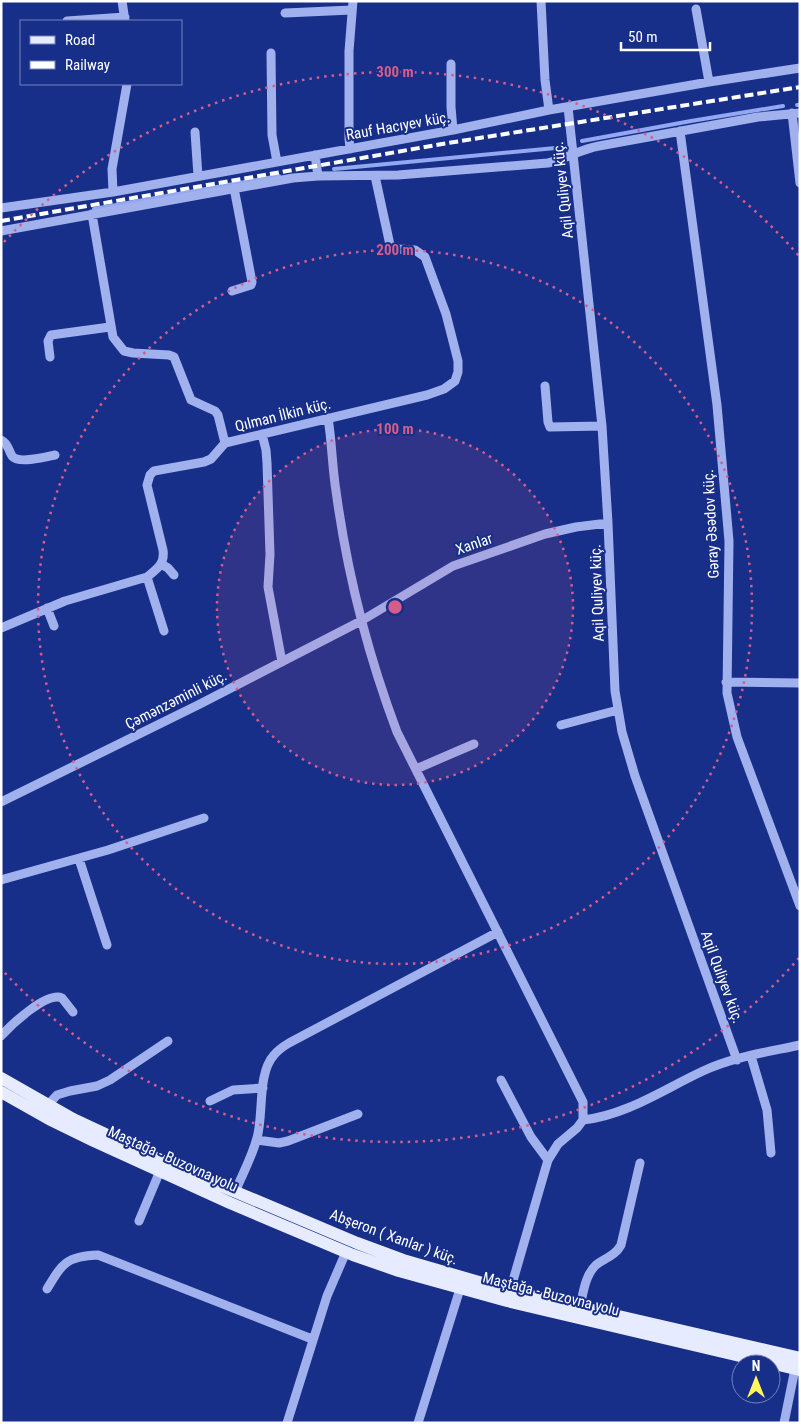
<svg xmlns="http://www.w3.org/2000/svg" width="801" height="1424" font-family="'Roboto Condensed',sans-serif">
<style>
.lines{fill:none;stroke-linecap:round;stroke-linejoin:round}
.stream{stroke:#93a8f0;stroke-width:4}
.minor{stroke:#a0b1ee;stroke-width:9}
.major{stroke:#e7ebff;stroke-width:12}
.rail{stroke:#fff;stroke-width:4;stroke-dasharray:9 4;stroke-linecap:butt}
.ring{fill:none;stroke:#d45d8c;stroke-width:2.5;stroke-dasharray:2.5 5}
.labels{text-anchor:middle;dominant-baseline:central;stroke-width:4;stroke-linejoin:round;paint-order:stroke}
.street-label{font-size:15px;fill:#fff;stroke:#182f89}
.centre{fill:#d45d8c;stroke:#182f89;stroke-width:2.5}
.ring-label{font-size:15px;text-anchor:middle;font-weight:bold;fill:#d45d8c;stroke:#182f89;stroke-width:4;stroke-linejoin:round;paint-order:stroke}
</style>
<rect width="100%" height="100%" fill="#182f89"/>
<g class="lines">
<!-- stream -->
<path class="stream" d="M797,105h3
M582,141l109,-20 92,-15
M334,169l232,-22
M94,209l185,-33"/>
<!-- minor -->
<path class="minor" d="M122,1l3,20
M541,1l4,79 4,30
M696,9l13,73
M285,13l67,-3
M67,21l58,-4
M271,53l1,82 5,27
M451,64v43l2,23
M568,107l34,319 6,97 7,168 7,41 13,44 102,284
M792,113l8,70
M680,131l37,274 12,136 -2,152 10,44 63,169
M195,132l3,44
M350,149l-1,-11v-87l4,-50
M315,155l3,21
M113,192l-1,-23 15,-85
M1,208l112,-16 340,-62 96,-20 160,-28 91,-14
M92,214l21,123 11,14 9,2 36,2 5,2 17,43 24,11 3,4 7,28
M1,231l292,-53 25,-2 80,-1 150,-12c18,-4 33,-14 51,-17l159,-29 42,-4
M232,291l19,-6 1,-3 -18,-94
M50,357l-2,-16 3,-6 59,-8
M545,386l3,36 2,5 52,-1
M328,418c4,24 4,48 8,73 11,81 32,164 61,241l186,370v18l-6,8 -19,16 -10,16 -38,131
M262,434l4,16 1,13 3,91 -2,33 14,75
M1,440c8,4 7,10 11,16 6,8 34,1 43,-1
M161,564l7,4 6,7
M147,577l17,54
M47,608l7,18
M1,628l64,-27 82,-24c10,-8 18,-13 16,-27l-16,-65 3,-10 4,-4 50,-9 7,-3 14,-16 202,-48 17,-6 11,-8 3,-9v-11l-12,-47 -21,-57 -10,-7 -16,-1 -9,-4 -15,-69
M726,682l74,1
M561,725l57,-15
M416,769l58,-25
M1,802l197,-97 163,-84 92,-55 92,-32 31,-7 32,-4
M79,859l28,86
M1,880l107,-30 96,-32
M1,1036c10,-11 46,-45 61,-38l11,14
M751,1056l16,54 4,43
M501,1080l30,57 17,23
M210,1101l23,-11 30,-2
M47,1106l10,-11 13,-4 27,-5 13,-6 58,-39
M583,1120c44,-5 81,-31 120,-49 30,-14 65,-19 97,-26
M257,1140l22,3 9,-2 70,-27
M235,1192c7,-17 17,-35 22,-54 7,-25 0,-64 17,-83 4,-5 10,-9 15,-12l209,-111
M139,1221l21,-50
M47,1289c15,-25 19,-33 51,-34l214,84
M580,1307c3,-13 5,-32 16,-42 9,-7 19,-9 25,-20l19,-82
M287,1423l40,-127 19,-44
M418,1423l42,-134
M784,1423l11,-54"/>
<!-- major -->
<path class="major" d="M1,1078l72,41 92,43 192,81 46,17 107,31 290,67
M1,1092l48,27 45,22 136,62 123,52 46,16 108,30 293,69"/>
<!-- rail -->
<path class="rail" d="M1,221l441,-77 358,-57"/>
</g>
<!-- distance rings -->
<circle cx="395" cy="607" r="178" fill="#d45d8c" fill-opacity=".12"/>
<g class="ring">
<circle cx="395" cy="607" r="178"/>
<circle cx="395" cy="607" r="357"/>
<path d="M799 958A535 535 0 0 1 4 972M4 242A535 535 0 0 1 799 256"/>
</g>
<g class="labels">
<!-- street labels -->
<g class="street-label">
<text transform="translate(398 126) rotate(-10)">Rauf Hacıyev küç.</text>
<text transform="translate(563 190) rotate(-96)">Aqil Quliyev küç.</text>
<text transform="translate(283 415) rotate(-14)">Qılman İlkin küç.</text>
<text transform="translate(711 524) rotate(-93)">Gəray Əsədov küç.</text>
<text transform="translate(474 544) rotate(-19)">Xanlar</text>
<text transform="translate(597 593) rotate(-92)">Aqil Quliyev küç.</text>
<text transform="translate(176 700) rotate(-27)">Çəmənzəminli küç.</text>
<text transform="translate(722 977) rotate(70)">Aqil Quliyev küç.</text>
<text transform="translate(173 1159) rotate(24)">Maştağa - Buzovna yolu</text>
<text transform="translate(394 1237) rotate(20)">Abşeron ( Xanlar ) küç.</text>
<text transform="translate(551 1294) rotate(14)">Maştağa - Buzovna yolu</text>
</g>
</g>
<circle cx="395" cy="607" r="8" class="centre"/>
<g class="ring-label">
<text x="395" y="77">300 m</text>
<text x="395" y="255">200 m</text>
<text x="395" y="434">100 m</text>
</g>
<!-- border -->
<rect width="801" height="1424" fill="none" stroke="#ffffff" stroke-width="5"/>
<!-- legend -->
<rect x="20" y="20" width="162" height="65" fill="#182f89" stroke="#7482b8"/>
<rect x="30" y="36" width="25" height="8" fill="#e7ebff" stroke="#7482b8"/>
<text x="65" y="45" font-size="15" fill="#ffffff">Road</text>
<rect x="30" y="61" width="25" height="8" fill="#ffffff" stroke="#7482b8"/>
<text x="65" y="70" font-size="15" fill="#ffffff">Railway</text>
<!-- north arrow -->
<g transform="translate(756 1379)"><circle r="24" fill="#182f89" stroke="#7482b8"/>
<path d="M0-4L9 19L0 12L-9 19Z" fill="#fff65d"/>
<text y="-8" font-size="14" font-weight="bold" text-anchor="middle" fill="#ffffff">N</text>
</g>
<!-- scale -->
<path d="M621 42v8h89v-8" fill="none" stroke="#ffffff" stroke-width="2.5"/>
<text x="628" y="42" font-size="15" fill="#ffffff" stroke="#182f89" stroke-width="4" paint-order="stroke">50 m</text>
</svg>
